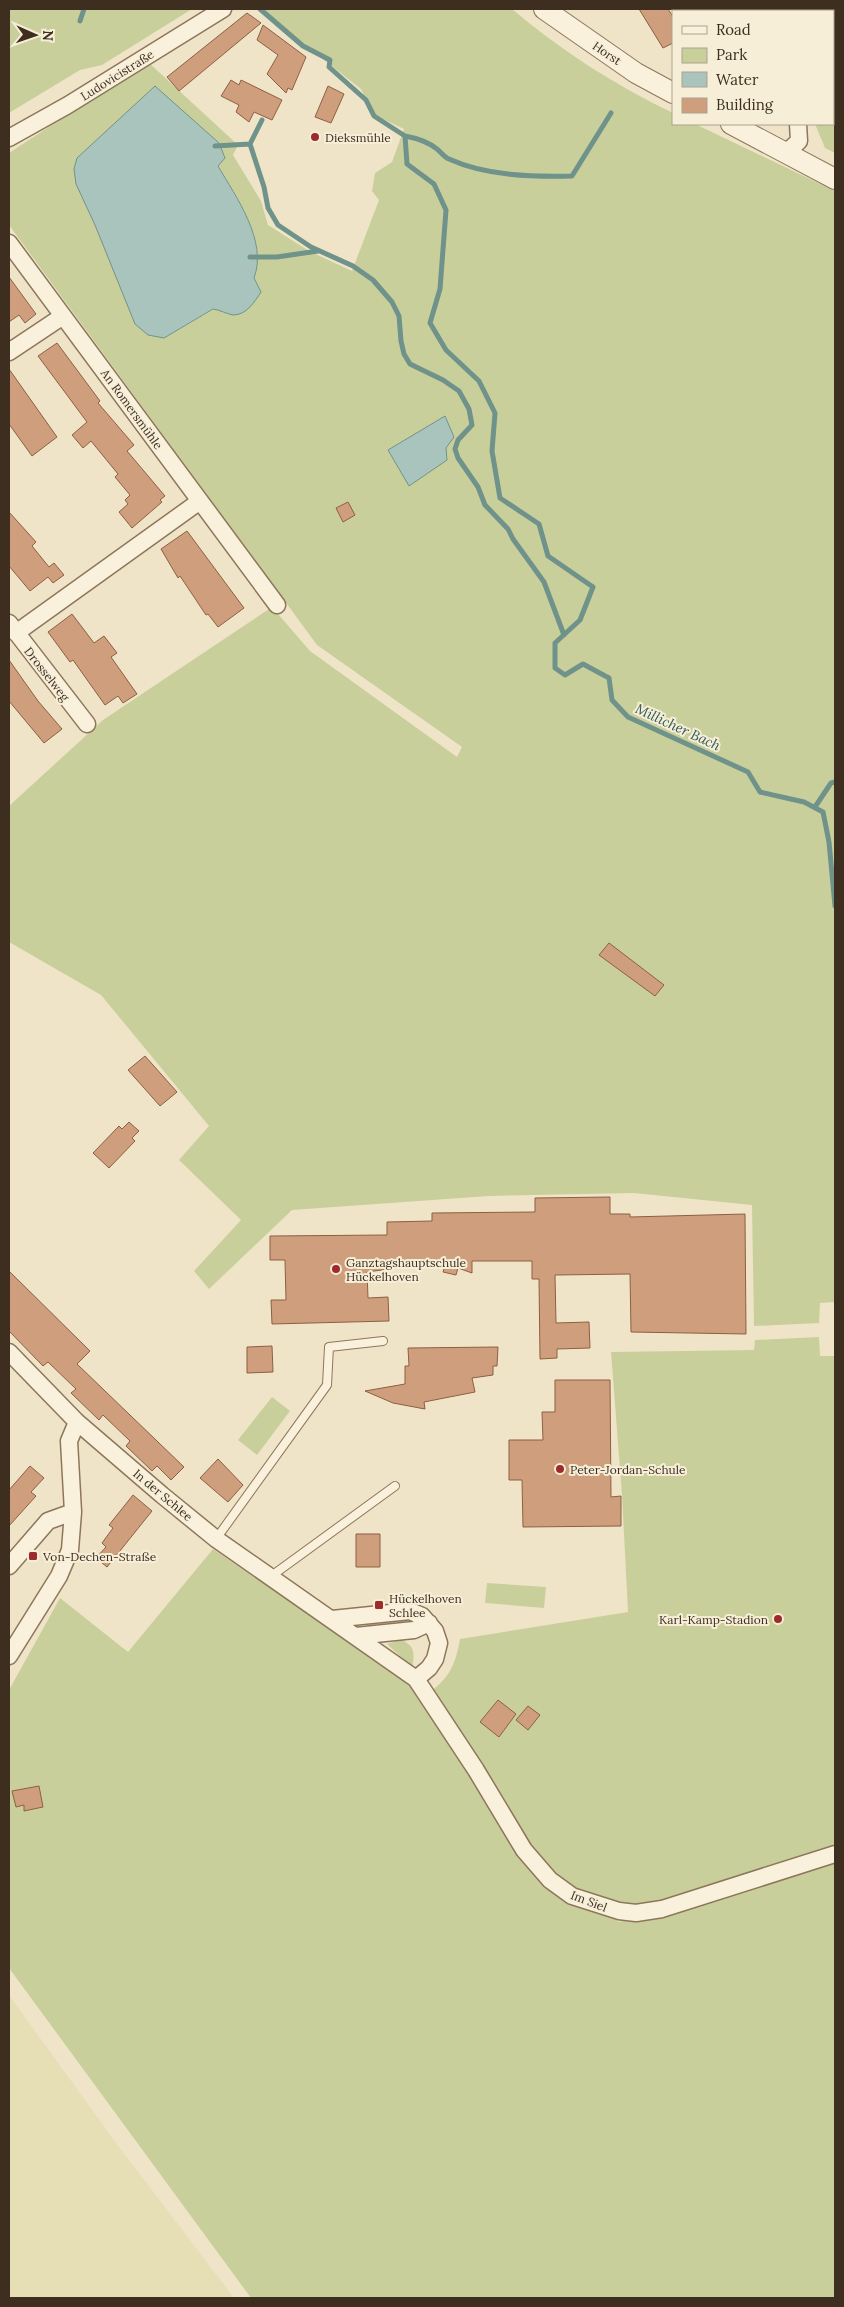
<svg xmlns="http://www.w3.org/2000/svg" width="844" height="2307" font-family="Lora,serif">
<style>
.farmland{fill:#e6deb5}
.green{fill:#c9cf9b;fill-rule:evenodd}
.water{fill:#a9c4bc;stroke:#6f938a}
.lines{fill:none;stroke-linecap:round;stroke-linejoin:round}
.stream{stroke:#6f938a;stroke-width:5}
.building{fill:#cf9f7d;stroke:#8d5f41}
.service-casing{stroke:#8d765c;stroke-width:10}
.minor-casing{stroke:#8d765c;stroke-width:19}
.tertiary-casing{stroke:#8d765c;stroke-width:22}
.service{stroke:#faf1dc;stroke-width:8}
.minor{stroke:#faf1dc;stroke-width:16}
.tertiary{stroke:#faf1dc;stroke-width:20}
.poi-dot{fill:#9e2a2b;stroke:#f7eed8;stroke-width:2}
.labels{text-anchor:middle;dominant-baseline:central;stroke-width:4;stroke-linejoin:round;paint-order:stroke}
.street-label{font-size:12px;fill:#3d2e20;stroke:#f7eed8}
.poi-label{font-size:12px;fill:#3d2e20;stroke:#f7eed8;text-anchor:start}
.water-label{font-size:14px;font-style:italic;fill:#2f5d5a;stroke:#f7eed8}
</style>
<rect width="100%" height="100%" fill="#f0e4c8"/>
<!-- farmland -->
<path class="farmland" d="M9,1995l104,144 121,159h-225z"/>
<!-- green -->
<path class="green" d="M9,9h183l-90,56 -22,5 -71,43z
M259,9h253c48,41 103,76 161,104v11h22l140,67v1111l-15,1 -1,20 -65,3 -2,-121 -118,-12 -145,3 -197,14 -83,79 -15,-18 47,-51 -62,-60 30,-34 -108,-131 -92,-53v-136l94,-86 169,-113 38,44 147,106 5,-10 -145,-102 -308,-420v-72l139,-91 90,83 -5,10 28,46 7,24 41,26 43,20 27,-71 -7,-9 3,-18 17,-11 12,-33 -30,-14 -13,-26zM218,166c18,31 50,75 36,112l6,14 -26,23 -20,-6 -50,29 -69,-113 -19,-41z
M808,9h27v144l-10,-5 -10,-24h18v-113h-25z
M819,1337l1,19h15v491l-219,69 2,6 217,-62v438h-584l-242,-330v-278l51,-92 68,54 85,-103 158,108 38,28 13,12c25,-15 33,-29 38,-58l168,-27 -6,-117 -11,-143 143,-2 1,-10z
M272,1397l18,14 -33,44 -19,-15z
M487,1583l59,4 -2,21 -59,-5z
M401,1640c14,5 14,14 11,27l-25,-23z"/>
<!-- water -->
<path class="water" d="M155,86l64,57 6,15 -7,8c18,31 50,75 36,112l7,14c-6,9 -14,23 -28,23 -6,-1 -13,-5 -20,-6l-49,29 -16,-3 -13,-11 -40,-99 -19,-41 -2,-15 3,-11z
M445,416l9,21 -8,11 1,12 -38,26 -21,-36z"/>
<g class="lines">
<!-- stream -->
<path class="stream" d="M260,9l43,37 27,14 -1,7 37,33 8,16 31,20 2,28 27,20 12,26 -6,79 -10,34 16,27 33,31 16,32 -3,38 8,47 39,26 9,32 45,31 -13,33 -25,23v25l10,7 18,-11 26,14 3,22 16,17 120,55 12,20 44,10 19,10 6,30 6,64
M80,21l4,-12
M262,120l-12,24 14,43 4,21 10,17 33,22 42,19 20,14 19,22 7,14 2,25 3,13 6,10 33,16 16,11 10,18 3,16 -14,15 -3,9 3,9 20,29 7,18 23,24 5,10 31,43 20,53
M405,136c11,2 22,5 32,13 4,3 7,8 12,10 37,17 84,18 123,17l39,-63
M215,146l35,-2
M250,257h27l41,-6
M815,807l16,-24 4,-1"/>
</g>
<!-- building -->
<path class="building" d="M639,9h29l5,8v26l-10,5z
M247,13l14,10 -82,68 -12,-14z
M263,25l43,32 -14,33 -4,-2 -2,5 -19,-19 11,-19 -21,-15z
M231,80l8,5 2,-5 41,20 -10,20 -18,-8 -5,10 -13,-10 3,-7 -18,-9z
M328,86l16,8 -13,29 -16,-6z
M9,277l27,37 -11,9 -6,-8 -10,7z
M57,343l43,58 -2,2 36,42 -7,6 38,45 -5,4 2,2 -30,26 -13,-16 9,-8 -3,-4 5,-5 -15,-18 3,-3 -27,-33 -8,7 -11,-13 15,-13 -49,-66z
M9,369l48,68 -25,19 -23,-32z
M348,502l7,13 -12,7 -7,-14z
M9,512l27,30 -4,4 17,21 5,-4 10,12 -11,8 -5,-6 -18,14 -21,-25z
M187,531l57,77 -26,19 -10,-13 -2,1 -26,-39 -2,2 -17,-29z
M72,614l22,29 10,-7 13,17 -6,4 26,37 -14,9 -5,-7 -13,9 -32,-45 -3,2 -22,-30z
M9,660l29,41 24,28 -18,14 -35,-42z
M609,943l55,42 -9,11 -56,-41z
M145,1056l32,36 -17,14 -32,-36z
M129,1122l10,9 -7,7 3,3 -26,27 -16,-15 26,-27 3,3z
M610,1197v17h20v3l115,-3 1,120 -115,-2 -1,-58 -75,1 1,48 33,-1 1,26 -33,1v9l-17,1 -1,-80h-7v-18h-60v12l-14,-5 -2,7 -13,-3 2,-6 -20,-2 -58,8 1,26 20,-1 1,24 -117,3 -1,-24h15l-1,-40h-15v-24l117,-1v-13l45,-1v-8l103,-1v-14z
M9,1271l81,80 -13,13 107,103 -13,13 -14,-14 -5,5 -26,-25 4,-5 -27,-26 -4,5 -28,-27 5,-4 -28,-27 -5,4 -34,-35z
M272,1346l1,26 -26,1v-26z
M498,1347l-1,19h-4v9l-21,3 3,14 -51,10 1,7 -32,-6 -28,-12 40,-7v-18h4l-1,-18z
M555,1380h55l1,117 10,-1v30l-98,1 -1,-47h-13v-40h34l-1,-28h13z
M218,1459l25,26 -15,17 -28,-24z
M30,1466l14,12 -13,14 5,4 -27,30v-36z
M133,1495l19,16 -45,56 -11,-9 10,-11 -4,-4 11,-15 -4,-3z
M356,1534h24v33h-24z
M498,1700l18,14 -17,23 -19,-15z
M528,1706l12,9 -12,15 -12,-10z
M39,1786l4,21 -19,4v-6l-8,2 -4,-16z"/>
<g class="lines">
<!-- service casing -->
<g class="service-casing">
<path id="service" d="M216,1539l111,-154 2,-38 54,-6
M270,1577l125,-91"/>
</g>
<!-- minor casing -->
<g class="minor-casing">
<path id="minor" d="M790,9l1,2
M9,138l59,-33 155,-96
M787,152l12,-11 -1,-17
M9,243l268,362
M9,352l54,-36
M9,623l78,101
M16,633l184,-132
M9,1352l68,70 85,73 54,44 200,140 60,91 48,80 26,30 22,16 47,15 17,2 26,-4 173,-55
M9,1566l39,-45 25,-9
M332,1619l78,-8 12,5 13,15 4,12 -4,16 -6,9 -13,11
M356,1636l58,-6 15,-7
M9,1656l50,-80 11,-26 3,-38 -4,-71 8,-19"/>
</g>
<!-- tertiary casing -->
<g class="tertiary-casing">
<path id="tertiary" d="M544,9l92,64 37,20
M731,124l104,55"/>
</g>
<!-- service -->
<use href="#service" class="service"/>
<!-- minor -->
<use href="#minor" class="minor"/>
<!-- tertiary -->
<use href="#tertiary" class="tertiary"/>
</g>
<!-- markers -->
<g class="poi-dot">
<circle cx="315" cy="137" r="5"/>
<circle cx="336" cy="1269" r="5"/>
<circle cx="560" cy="1469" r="5"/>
<rect x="28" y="1551" width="10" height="10" rx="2.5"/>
<rect x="374" y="1600" width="10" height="10" rx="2.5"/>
<circle cx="778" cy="1619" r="5"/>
</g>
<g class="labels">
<!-- street labels -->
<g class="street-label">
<text transform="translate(607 53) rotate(34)">Horst</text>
<text transform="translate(117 75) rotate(-32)">Ludovicistraße</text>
<text transform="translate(132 409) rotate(54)">An Romersmühle</text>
<text transform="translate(47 674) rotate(52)">Drosselweg</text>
<text transform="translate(163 1495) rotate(40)">In der Schlee</text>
<text transform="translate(589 1901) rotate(21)">Im Siel</text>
</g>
<!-- poi labels -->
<g class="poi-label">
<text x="325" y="137">Dieksmühle</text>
<text x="346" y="1262">Ganztagshauptschule<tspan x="346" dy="14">Hückelhoven</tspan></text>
<text x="570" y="1469">Peter-Jordan-Schule</text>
<text x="43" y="1556">Von-Dechen-Straße</text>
<text x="389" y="1598">Hückelhoven<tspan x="389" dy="14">Schlee</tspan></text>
<text x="768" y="1619" text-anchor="end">Karl-Kamp-Stadion</text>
</g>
<!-- water labels -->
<g class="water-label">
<text transform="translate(678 727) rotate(25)">Millicher Bach</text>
</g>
</g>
<!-- border -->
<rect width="844" height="2307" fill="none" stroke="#3d2e20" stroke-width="20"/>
<!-- legend -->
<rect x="672" y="10" width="162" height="115" fill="#f7eed8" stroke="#ada18e"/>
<rect x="682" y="26" width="25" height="8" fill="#faf1dc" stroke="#ada18e"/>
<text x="716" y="35" font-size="15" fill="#3d2e20">Road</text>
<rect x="682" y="48" width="25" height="15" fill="#c9cf9b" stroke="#ada18e"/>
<text x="716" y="60" font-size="15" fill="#3d2e20">Park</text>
<rect x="682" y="72" width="25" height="15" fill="#a9c4bc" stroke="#ada18e"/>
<text x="716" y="85" font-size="15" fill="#3d2e20">Water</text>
<rect x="682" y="98" width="25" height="15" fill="#cf9f7d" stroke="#ada18e"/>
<text x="716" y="110" font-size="15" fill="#3d2e20">Building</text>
<!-- north arrow -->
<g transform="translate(35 35) rotate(92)" stroke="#f7eed8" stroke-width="4" paint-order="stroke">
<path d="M0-4L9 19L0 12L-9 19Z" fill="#3d2e20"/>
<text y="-8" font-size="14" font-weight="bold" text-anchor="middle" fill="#3d2e20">N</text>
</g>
</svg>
